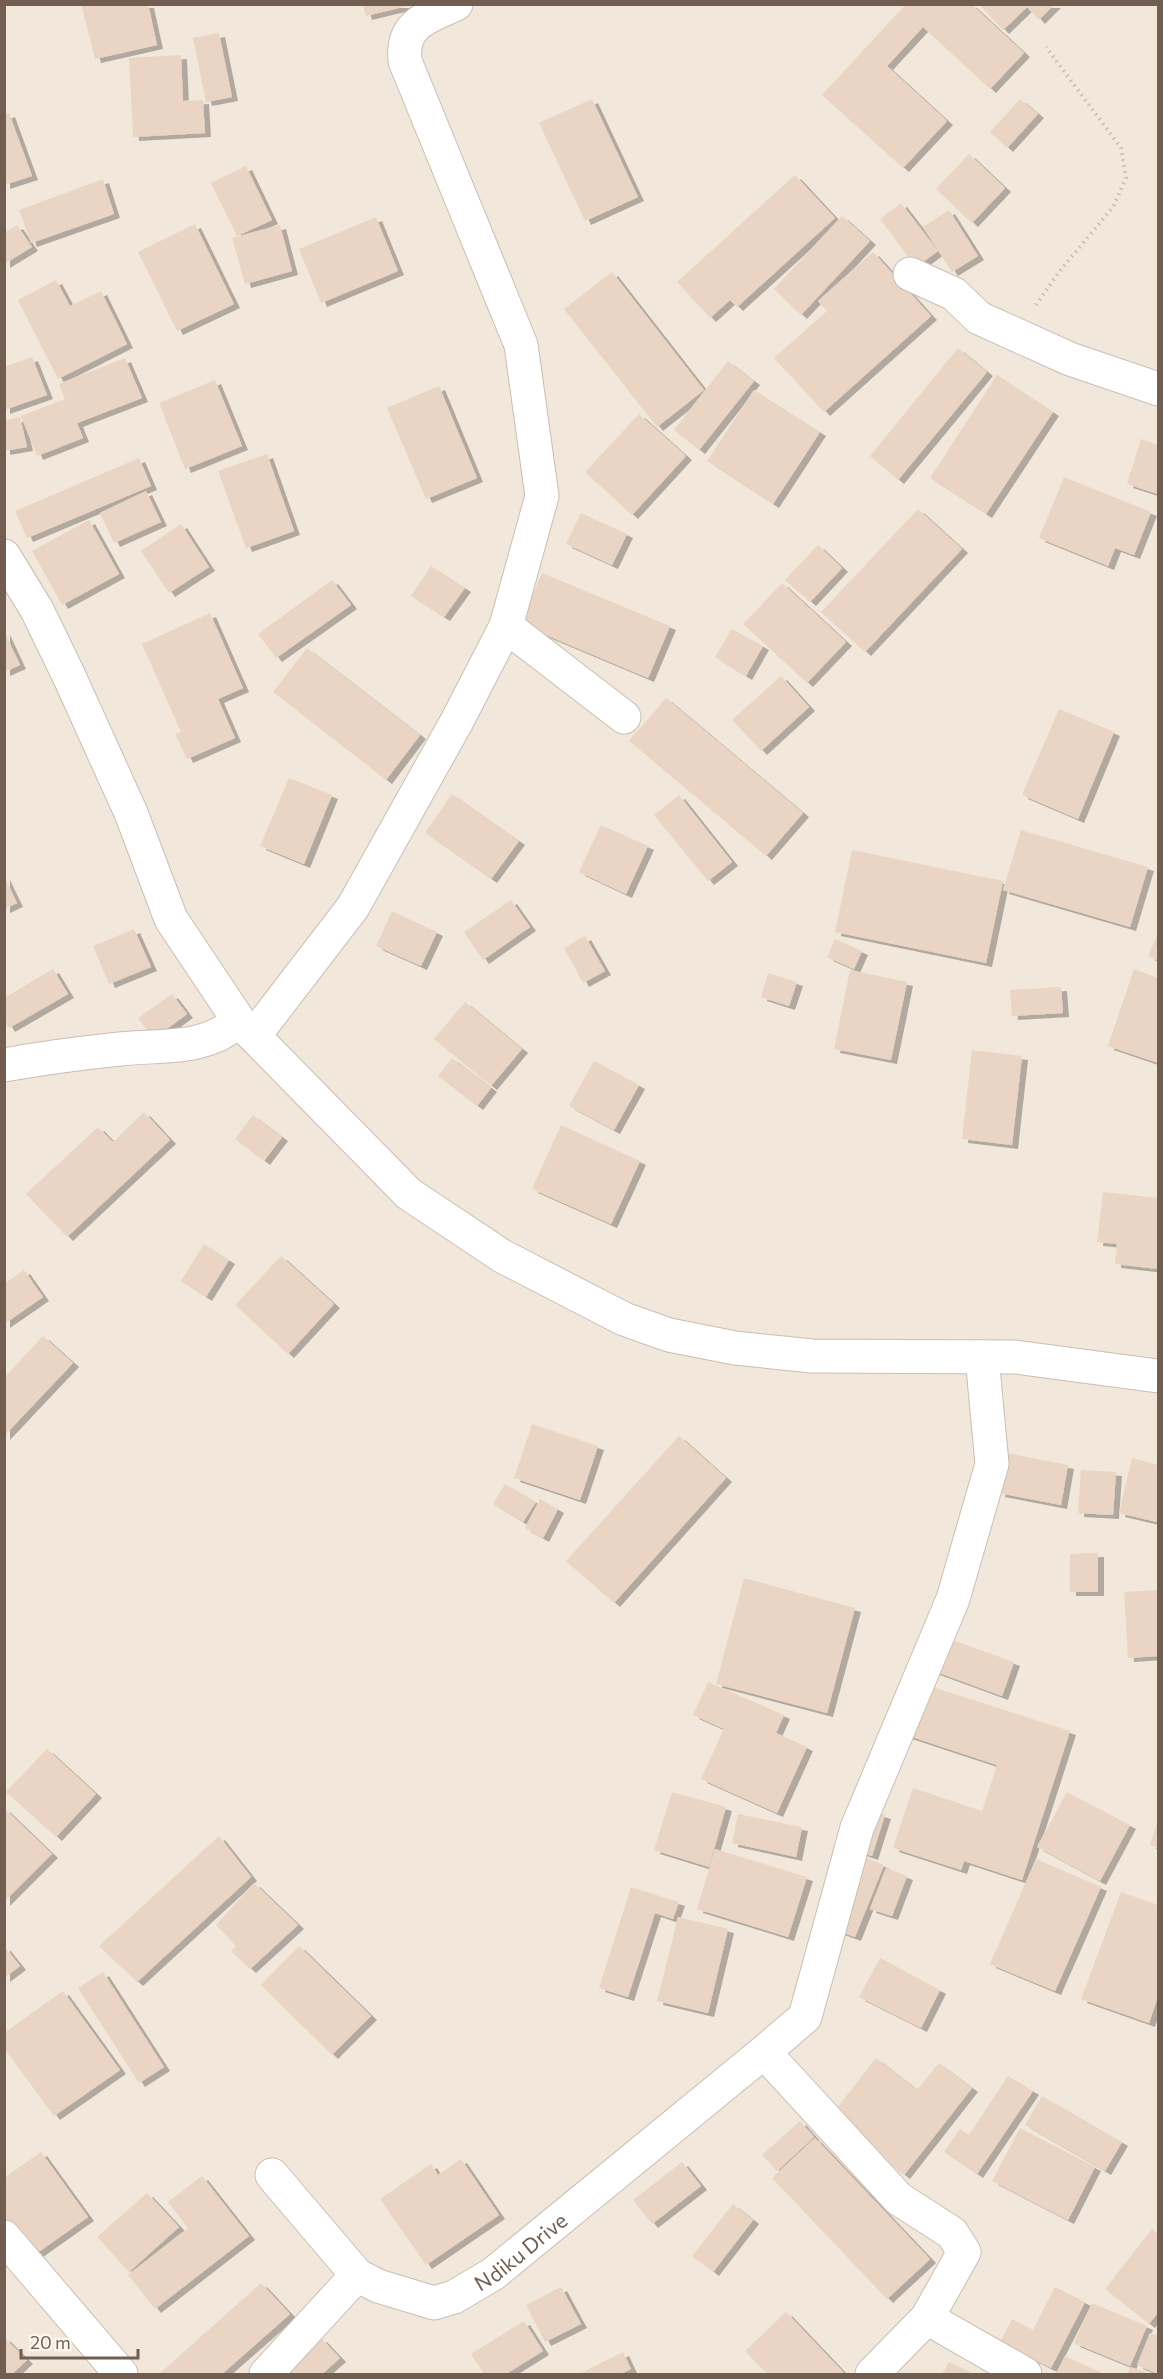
<svg xmlns="http://www.w3.org/2000/svg" width="1163" height="2379" font-family="Commissioner,sans-serif">
<style>
.residential{fill:#f1e7da}
.building{fill:#ead5c4;filter:url(#shadow)}
.lines{fill:none;stroke-linecap:round;stroke-linejoin:round}
.street-casing{stroke:#cbbeb2;stroke-width:35}
.path{stroke:#d1baa9;stroke-width:4;stroke-dasharray:1.5 4.5;stroke-linecap:butt}
.street{stroke:#fff;stroke-width:33}
.labels{text-anchor:middle;dominant-baseline:central;stroke-width:6;stroke-linejoin:round;paint-order:stroke}
.street-label{font-size:21px;fill:#725e51;stroke:#fdf9f1}
</style>
<defs>
<filter id="shadow"><feDropShadow dx="6" dy="4" stdDeviation="0" flood-color="#0004"/></filter>
</defs>
<rect width="100%" height="100%" fill="#faf5eb"/>
<!-- residential -->
<path class="residential" d="M5,5h1153v2369h-1153z"/>
<!-- building -->
<path class="building" d="M81,4h67l9,41 -62,14z
M363,4h47l1,1 -45,11z
M906,4h65l53,49 -34,36 -67,-62 -36,39 60,55 -44,47 -81,-73z
M979,4h76l-16,16 -12,-13 -24,23z
M219,33l13,64 -26,5 -13,-64z
M181,55l2,46 20,-1 2,33 -72,4 -4,-79z
M592,99l46,98 -53,24 -46,-98z
M1020,99l18,15 -31,34 -17,-16z
M9,113l23,63 -28,9v-70z
M969,154l36,34 -33,35 -36,-34z
M246,166l26,54 -35,16 -26,-53z
M795,175l40,43 -98,89 -7,-7 -20,18 -33,-36z
M103,179l11,35 -83,29 -12,-33z
M901,203l37,48 -22,16 -36,-48z
M949,210l29,46 -26,16 -29,-45z
M842,216l28,25 -69,74 -27,-26z
M376,217l22,54 -77,32 -22,-54z
M195,224l39,80 -57,27 -39,-79z
M17,225l15,22 -28,17v-31z
M280,225l12,46 -47,13 -13,-46z
M873,252l58,64 -107,96 -50,-54 53,-47 -9,-10z
M612,272l92,118 -47,37 -93,-118z
M56,280l14,26 31,-15 26,53 -69,35 -40,-79z
M958,348l29,24 -89,108 -28,-24z
M32,357l15,38 -43,15v-43z
M125,358l17,40 -65,25 6,15 -46,18 -16,-40 44,-17 -6,-15z
M728,361l26,20 -55,69 -25,-20z
M997,375l56,37 -67,102 -56,-36z
M215,380l27,66 -57,23 -26,-66z
M439,386l38,92 -51,21 -39,-91z
M754,390l66,42 -47,72 -66,-43z
M639,414l47,42 -54,59 -47,-43z
M20,417l7,30 -23,4v-30z
M1141,439l17,6v49l-31,-10z
M267,454l27,77 -48,17 -28,-77z
M139,458l12,28 -124,52 -12,-27z
M1064,477l87,35 -17,43 -19,-7 -7,18 -69,-28z
M146,491l15,31 -47,21 -14,-30z
M918,509l44,40 -97,103 -44,-40z
M581,513l46,21 -15,31 -46,-21z
M89,520l30,54 -57,31 -30,-54z
M181,524l28,43 -40,26 -28,-42z
M818,545l24,23 -32,34 -25,-22z
M431,566l34,22 -21,29 -33,-21z
M542,573l128,53 -22,52 -128,-54z
M332,580l19,25 -75,53 -18,-24z
M782,583l64,59 -39,41 -64,-59z
M210,613l33,75 -25,11 17,39 -48,21 -12,-25 6,-2 -39,-88z
M732,629l31,17 -17,30 -31,-19z
M4,631l16,34 -16,7z
M307,648l113,87 -34,45 -113,-88z
M781,676l28,31 -48,44 -29,-31z
M666,698l137,115 -37,43 -137,-115z
M1059,709l55,23 -36,87 -56,-24z
M289,778l43,17 -28,69 -44,-18z
M452,794l67,47 -28,38 -66,-46z
M679,795l53,67 -24,19 -54,-66z
M601,825l47,21 -22,48 -47,-22z
M1021,830l127,37 -18,60 -127,-37z
M852,850l151,31 -17,82 -151,-31z
M4,876l13,27 -13,6z
M511,900l19,27 -47,33 -19,-28z
M392,911l45,21 -16,34 -45,-20z
M134,929l17,38 -42,17 -16,-38z
M1158,933v28l-10,-5z
M585,936l20,35 -22,12 -19,-35z
M835,939l27,12 -8,18 -27,-12z
M53,969l15,25 -59,34 -5,-8v-22z
M1134,969l24,9v85l-50,-17z
M850,970l57,12 -16,78 -57,-11z
M768,973l29,9 -8,24 -28,-9z
M1061,987l2,26 -51,3 -2,-26z
M172,994l15,20 -34,25 -15,-21z
M465,1002l57,47 -31,37 -57,-47z
M972,1050l50,6 -10,89 -50,-6z
M452,1058l39,30 -14,18 -39,-30z
M594,1061l45,24 -25,45 -45,-24z
M144,1112l26,28 -103,97 -41,-43 72,-67 15,15z
M253,1115l29,22 -18,24 -29,-22z
M561,1125l79,36 -29,63 -79,-35z
M1103,1192l55,6v71l-43,-5 2,-20 -20,-2z
M204,1244l25,16 -23,37 -25,-16z
M281,1256l53,48 -46,50 -53,-49z
M24,1270l19,27 -39,27v-40z
M43,1336l30,27 -69,73v-58z
M532,1424l66,22 -18,54 -66,-22z
M679,1436l47,42 -112,125 -48,-42z
M1007,1453l61,12 -7,40 -62,-12z
M1132,1458l26,7 -1,57 -38,-9z
M1081,1470l35,2 -3,43 -35,-2z
M505,1484l31,18 -13,20 -30,-18z
M540,1499l18,10 -15,29 -18,-10z
M1098,1553v39h-28v-38z
M744,1578l111,30 -28,105 -111,-29z
M1158,1590v66l-30,2 -4,-66z
M947,1638l67,24 -12,34 -68,-25z
M708,1682l76,33 -8,18 31,14 -30,66 -76,-34 23,-50 -31,-14z
M923,1684l147,47 -48,149 -58,-19 -3,9 -68,-22 20,-60 69,23 15,-46 -91,-30z
M47,1749l49,45 -40,43 -50,-45z
M672,1792l54,15 -17,60 -55,-17z
M1067,1792l63,33 -30,56 -63,-34z
M4,1808l48,46 -48,48z
M865,1809l20,6 -13,41 -20,-7z
M738,1814l64,13 -6,30 -64,-14z
M1158,1820v28l-8,-3z
M219,1836l32,41 -114,105 -38,-36z
M715,1849l92,28 -19,60 -91,-28z
M861,1856l23,9 -29,72 -22,-8z
M1036,1859l65,28 -46,104 -65,-27z
M886,1868l21,8 -15,40 -22,-7z
M254,1883l44,42 -48,44 -19,-18 5,-5 -20,-21z
M631,1887l48,15 -6,17 -18,-6 -27,84 -29,-9z
M1121,1892l37,13v91l-9,27 -68,-24z
M678,1917l50,12 -20,84 -51,-12z
M4,1946l16,20 -16,12z
M299,1946l72,70 -39,39 -71,-70z
M880,1958l60,32 -19,38 -62,-31z
M103,1972l61,95 -25,16 -61,-95z
M63,1991l57,79 -66,46 -50,-68v-15z
M876,2058l41,32 22,-27 33,25 -68,87 -74,-58z
M1008,2076l25,15 -56,83 -33,-22 16,-23 9,6z
M1042,2096l80,46 -17,29 -80,-46z
M800,2121l14,16 -37,34 -15,-16z
M1020,2128l75,39 -27,53 -76,-39z
M815,2138l115,121 -43,40 -115,-121z
M41,2152l47,65 -58,41 -26,-36v-44z
M461,2159l38,56 -73,50 -46,-66 51,-35 7,11z
M682,2162l19,24 -49,38 -19,-24z
M202,2176l47,60 -94,73 -27,-34 60,-47 -20,-26z
M147,2193l32,34 -50,45 -32,-35z
M733,2204l20,16 -40,52 -21,-16z
M1152,2229l6,5v78l-9,12 -44,-35z
M261,2283l29,31 -68,60h-63z
M561,2287l20,37 -36,18 -19,-37z
M1055,2287l30,15 -34,66 -51,-25 12,-24 21,11z
M1092,2303l55,23 -17,40 -56,-23z
M786,2312l59,62h-78l-22,-23z
M524,2321l19,30 -37,23h-22l-13,-20z
M1150,2333l8,3v38l-21,-9z
M4,2337l23,23 -15,14h-8z
M321,2338l19,20 -18,16h-39z
M623,2352l8,17 -11,5h-41z
M1065,2356l37,17 -1,1h-45z
M949,2362l25,12h-32z
M1130,2367l22,7h-25z"/>
<g class="lines">
<!-- street casing -->
<g class="street-casing">
<g id="street">
<path d="M910,274l44,20 25,24 91,41 88,30"/>
<path d="M4,556l33,54 32,66 62,137 40,106 68,102 170,173 93,62 122,63 45,16 66,13 77,8 203,1 143,19"/>
<path d="M506,626l118,91"/>
<path d="M254,1036l99,-129 104,-186 49,-95 36,-130 -21,-151 -116,-284c-4,-38 22,-43 51,-57"/>
<path d="M4,1065c39,-7 77,-12 116,-16 43,-5 82,3 119,-28"/>
<path id="s1" d="M272,2175l85,100 21,11 56,17 20,-6 39,-23 271,-222"/>
<path d="M4,2237l117,137"/>
<path d="M927,2318l98,56"/>
<path d="M266,2374l91,-99"/>
<path d="M872,2374l55,-56 37,-66 -12,-19 -53,-34 -135,-147 41,-35 52,-189 96,-229 39,-135 -10,-107"/>
</g>
</g>
<!-- path -->
<path class="path" d="M1036,305l23,-33 54,-65 13,-29 -5,-30 -75,-101"/>
<!-- street -->
<use href="#street" class="street"/>
</g>
<g class="labels">
<!-- street labels -->
<g class="street-label">
<text stroke="none"><textPath href="#s1" startOffset="315">Ndiku Drive</textPath></text>
</g>
</g>
<!-- border -->
<rect width="1163" height="2379" fill="none" stroke="#725e51" stroke-width="12"/>
<!-- scale -->
<path d="M21 2349v9h117v-9" fill="none" stroke="#725e51" stroke-width="3"/>
<text x="30" y="2349" font-size="18" fill="#725e51" stroke="#fdf9f1" stroke-width="4.5" paint-order="stroke">20 m</text>
</svg>
